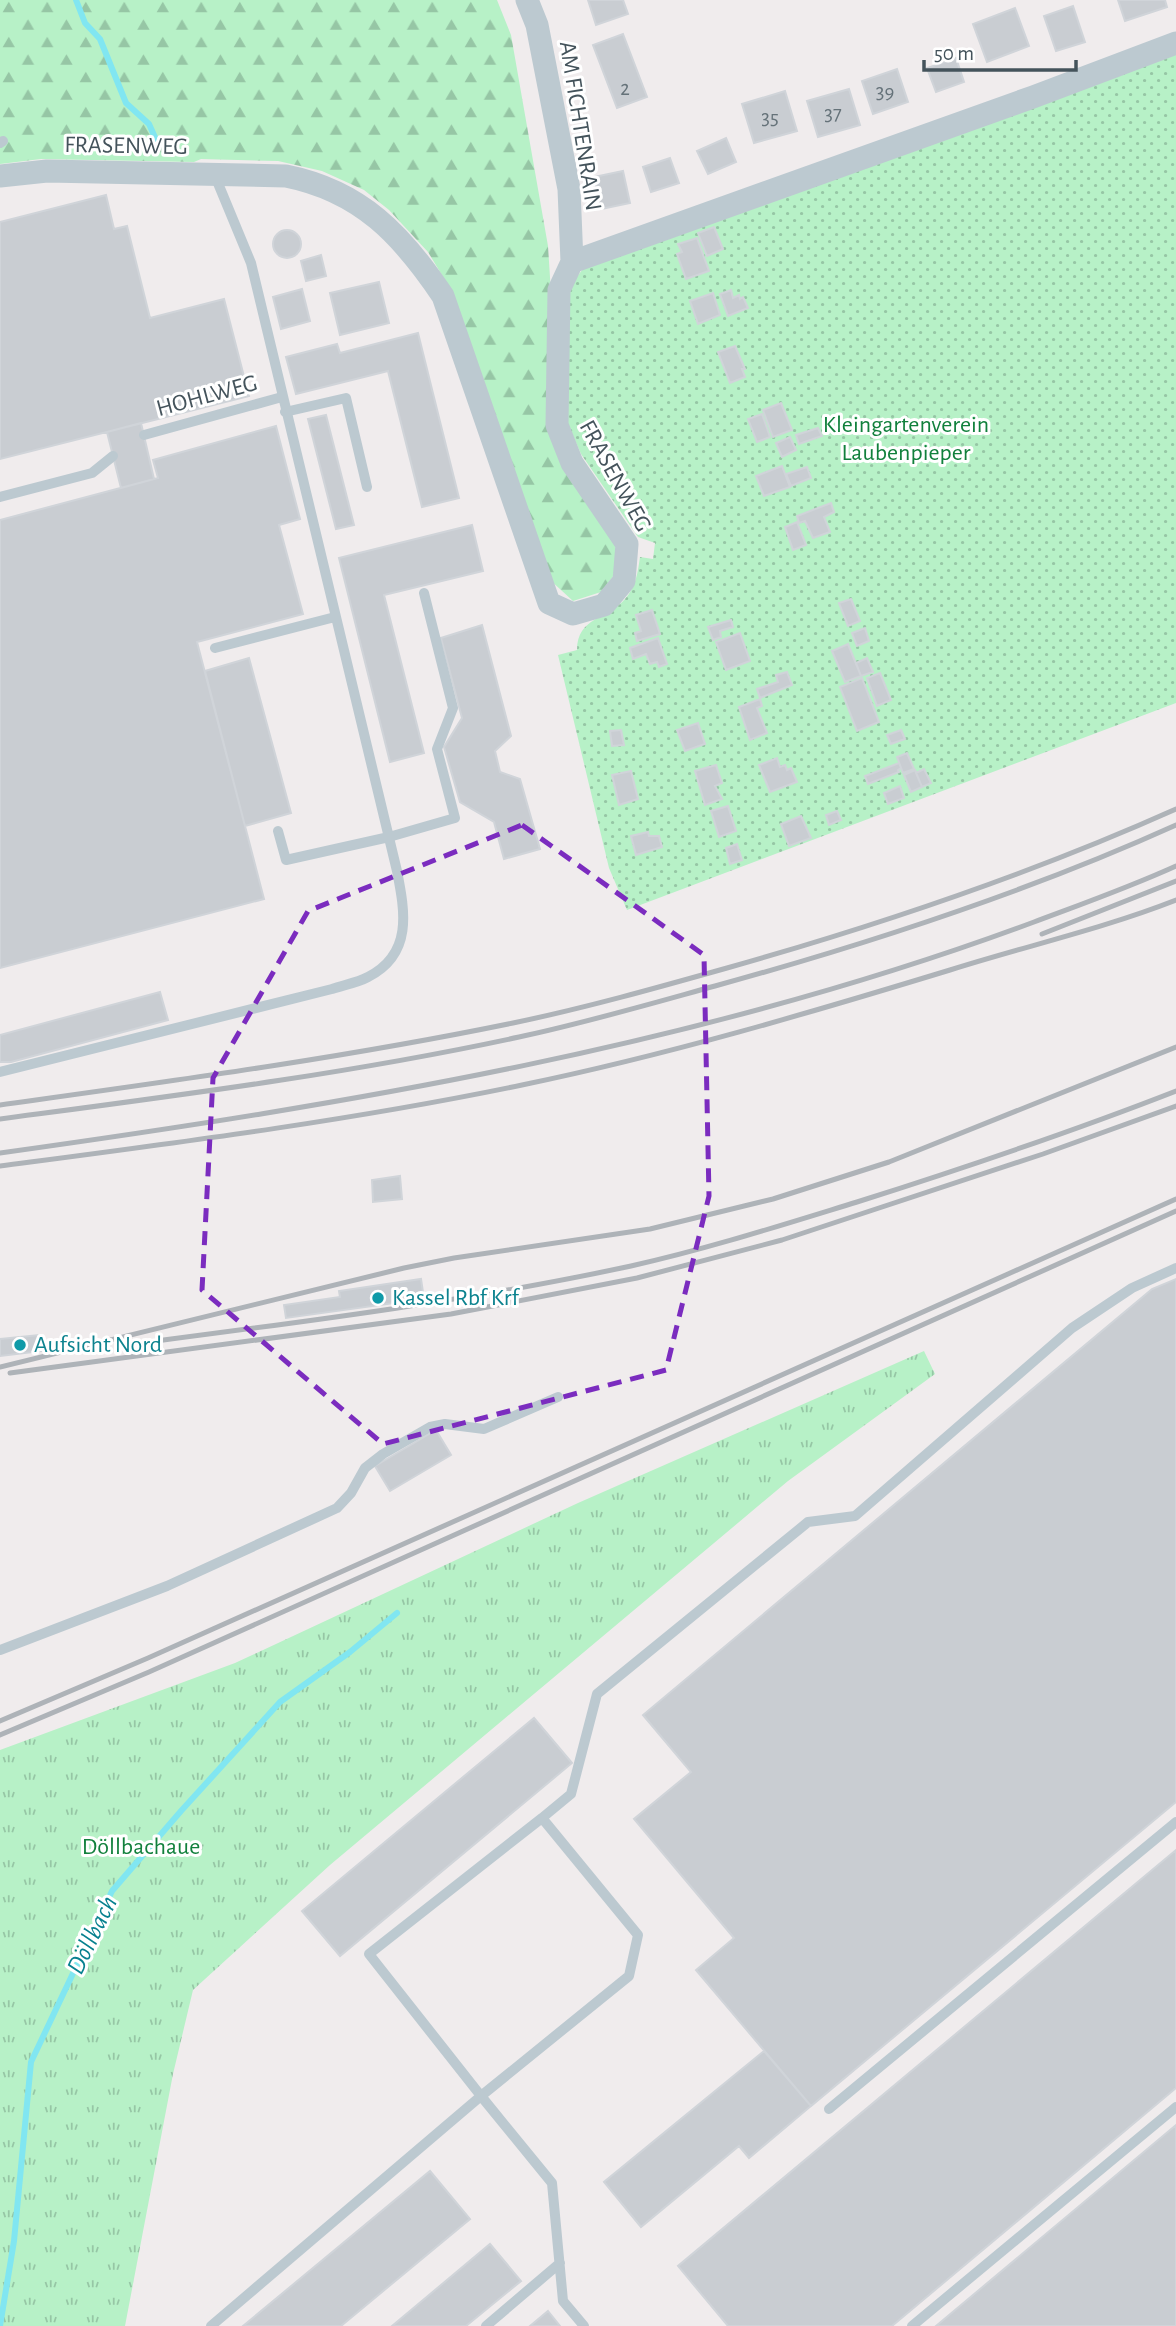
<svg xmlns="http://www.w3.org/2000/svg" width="1176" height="2326" font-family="'Alegreya Sans',sans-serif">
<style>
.grass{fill:url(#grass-dots)}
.forest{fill:url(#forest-firs)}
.park{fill:url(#park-tufts)}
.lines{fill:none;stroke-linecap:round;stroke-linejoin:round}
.stream{stroke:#81e6f1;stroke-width:6}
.building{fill:#c9cdd2;stroke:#d0d4d9;stroke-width:2}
.service{stroke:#bcc9d0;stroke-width:10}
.minor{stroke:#bcc9d0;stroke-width:23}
.rail{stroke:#aeb3b8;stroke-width:5}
.marked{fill:none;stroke:#7b2cbf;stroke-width:5;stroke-dasharray:14 9;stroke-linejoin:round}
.culture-dot{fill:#0f9aa8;stroke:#fff;stroke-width:2.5}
.labels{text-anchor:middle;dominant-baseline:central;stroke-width:6;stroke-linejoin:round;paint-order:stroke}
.number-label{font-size:21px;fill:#657279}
.street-label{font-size:24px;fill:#44535b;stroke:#fff}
.park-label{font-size:24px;fill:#11803c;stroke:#fff}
.culture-label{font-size:24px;fill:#0d838f;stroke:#fff;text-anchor:start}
.water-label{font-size:26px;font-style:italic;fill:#07818f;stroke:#fff}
</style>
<defs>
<pattern id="grass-dots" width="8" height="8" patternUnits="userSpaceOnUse" patternTransform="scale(1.75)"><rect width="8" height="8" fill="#b7f1c7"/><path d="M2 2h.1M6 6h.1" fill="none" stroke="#96c6a5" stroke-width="1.8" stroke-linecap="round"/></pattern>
<pattern id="forest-firs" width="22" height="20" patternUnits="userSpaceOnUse" patternTransform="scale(1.75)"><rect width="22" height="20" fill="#b7f1c7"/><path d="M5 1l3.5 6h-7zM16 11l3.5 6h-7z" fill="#96c6a5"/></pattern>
<pattern id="park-tufts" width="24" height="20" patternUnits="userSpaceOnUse" patternTransform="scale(1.75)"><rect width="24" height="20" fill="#b7f1c7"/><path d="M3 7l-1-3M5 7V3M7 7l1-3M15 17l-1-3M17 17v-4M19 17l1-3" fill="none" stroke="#96c6a5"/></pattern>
</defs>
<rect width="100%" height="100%" fill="#f0eced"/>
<!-- grass -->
<path class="grass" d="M1176,53v650l-549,207 -18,-42 -51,-213 19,-5c0,-33 31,-31 48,-51 11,-12 13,-28 15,-42l13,2 2,-16 -17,-6 -57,-83 -13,-30v-135l17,-23z"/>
<!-- forest -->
<path class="forest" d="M0,0h497l14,35 37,211 3,47 -1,134 65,113 3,30 -17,22 -28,9 -24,-22 -95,-284 -26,-43 -39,-42 -25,-20 -42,-19 -44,-10 -77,-2 -7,3 -153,-3 -41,5z"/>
<!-- park -->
<path class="park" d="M924,1351l11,23 -147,107 -458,384 -137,125 -20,84 -48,252h-125v-576l235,-87 343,-160z"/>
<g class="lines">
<!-- stream -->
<path class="stream" d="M76,0l9,23 15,16 26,64 23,21 9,20
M0,2326l14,-85 17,-179 81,-171 69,-80 99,-109 70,-50 47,-39"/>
</g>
<!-- building -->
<path class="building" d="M588,0h35l5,14 -32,11z
M1118,0h47l2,7 -42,14z
M1073,6l12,36 -29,9 -12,-35z
M1015,8l14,38 -42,16 -14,-38z
M623,34l24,63 -30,11 -24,-63z
M956,58l8,24 -28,10 -9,-24z
M897,69l11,33 -35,12 -11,-33z
M849,89l11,36 -42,12 -11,-36z
M785,91l12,40 -43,12 -12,-39z
M726,138l10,24 -28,12 -11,-23z
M670,158l9,25 -28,9 -8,-25z
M623,171l7,32 -29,6 -7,-32z
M106,195l8,34 13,-3 23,92 74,-19 25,97 -249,63v-237z
M714,227l9,22 -16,7 -9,-23z
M273 244a14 14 0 1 1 28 0a14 14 0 1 1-28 0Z
M697,238l12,33 -23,8 -9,-25 5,-2 -4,-8z
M321,255l5,21 -20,5 -5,-20z
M379,282l10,41 -49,12 -10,-42z
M302,289l8,32 -29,8 -8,-32z
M731,290l2,8 6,-3 1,4 3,-2 5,11 -20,8 -8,-22z
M713,293l7,22 -22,9 -8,-23z
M418,333l41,165 -37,9 -34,-136 -92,23 -10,-37 51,-13 3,9z
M735,346l10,23h-3l3,8 -15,6 -12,-31z
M781,403l11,27 -19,7 -10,-27z
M762,414l8,23 -13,5 -9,-23z
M326,415l28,110 -18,4 -28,-110z
M141,423l13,56 -33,9 -14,-56z
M276,426l24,93 -21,6 24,89 -106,28 67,257 -264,69v-448l158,-42 -5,-18z
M818,428l4,8 -23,8 -3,-9z
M790,437l6,13 -14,7 -6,-14z
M782,466l8,21 -26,9 -8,-20z
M807,467l4,11 -20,8 -5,-12z
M831,503l3,9 -10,5 6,15 -17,6 -8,-17 -6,2 -2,-7z
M797,522l9,23 -13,5 -8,-23z
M472,525l11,46 -99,24 40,158 -34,9 -51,-204z
M851,599l9,22 -12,5 -9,-23z
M652,610l8,24 -23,7 -2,-8 6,-2 -5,-16z
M731,620l2,7 -13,4 1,6 -8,3 -5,-13z
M482,625l29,111 -16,15 5,21 20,7 20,70 -36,10 -10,-37 -34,-20 -16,-55 18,-29 -21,-80z
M865,628l4,13 -12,5 -5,-13z
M740,633l10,28 -24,9 -10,-28z
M658,638l9,26 -8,3 -2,-5 -7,2 -4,-10 -13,5 -3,-11z
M848,644l13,32 -16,6 -13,-31z
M249,658l42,155 -46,13 -40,-155z
M867,658l6,14 -12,4 -5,-13z
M787,672l5,13 -32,13 -3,-9 21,-7 -2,-7z
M880,673l11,27 -14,6 -10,-28z
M862,678l17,44 -22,9 -17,-44z
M760,699l2,7 -5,2 10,25 -17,7 -11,-33z
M698,723l7,21 -20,7 -8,-21z
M621,730l3,15 -12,1 -2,-15z
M901,730l4,9 -14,5 -4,-9z
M907,753l7,16 -11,4 -6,-16z
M777,758l3,9 5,-2 2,5 4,-2 6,14 -27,10 -11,-27z
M899,763l2,5 -3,2 1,2 -31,12 -3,-8z
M716,765l6,18 -7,3 7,13 -17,6 -10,-34z
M924,769l7,14 -9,4 -6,-14z
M915,770l7,17 -11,5 -7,-17z
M631,771l7,28 -19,6 -7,-30z
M900,786l4,12 -16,6 -4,-11z
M728,806l8,25 -17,6 -8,-26z
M837,811l4,9 -12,5 -3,-10z
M801,816l10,22 -22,8 -8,-22z
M648,832l1,4h10l3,11 -26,8 -5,-19z
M737,844l5,16 -12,4 -4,-16z
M160,992l8,28 -157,42h-11v-27z
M400,1176l2,23 -29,3 -1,-22z
M421,1279l3,20 -138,19 -2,-13 56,-8 -1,-6z
M1176,1279v523l-365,304 -115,-136 38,-32 -100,-119 57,-47 -48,-57 509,-426z
M39,1335l3,16 -42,5v-17z
M436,1430l15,25 -61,36 -15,-25z
M534,1718l38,45 -232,193 -38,-45z
M1176,1850v238l-284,238h-164l-50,-60z
M764,2051l47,55 -62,52 -10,-12 -98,81 -37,-45z
M1176,2125v201h-240z
M430,2171l40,48 -129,107h-98z
M490,2244l31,37 -55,45h-74z
M548,2311l12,15h-30z"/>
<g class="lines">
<!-- service -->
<path class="service" d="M0,143l3,-2
M285,412l61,-14 21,89
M144,435l138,-38
M0,497l92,-24 21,-17
M215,648l120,-31
M278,831l8,29 103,-23 66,-19 -18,-69 16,-41 -29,-115
M0,1072l332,-83c11,-4 25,-6 36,-12 45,-23 37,-65 29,-106l-146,-608 -36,-87
M0,1650l167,-64 170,-78 14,-15 14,-25 18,-14 47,-27 15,-3 39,5 74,-32
M829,2109l347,-287
M211,2326l270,-230 -112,-142 173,-136
M486,2326l74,-63
M584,2326l-21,-25 -11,-118 -71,-87 148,-120 9,-41 -96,-117 29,-24 26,-100 211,-172 47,-6 217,-188 60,-40 44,-20
M912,2326l264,-219"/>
<!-- minor -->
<path class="minor" d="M527,0l10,25 32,164 3,73
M0,176l47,-5 239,5c75,15 116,59 157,120l106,307 24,11 31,-9 20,-24 3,-37 -55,-81 -15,-38 2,-135 13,-28 461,-165 143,-54"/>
<!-- rail -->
<path class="rail" d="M1042,934l134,-53
M0,1105c172,-24 343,-47 513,-82 72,-15 143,-35 214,-55 152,-43 304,-94 449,-159
M0,1119c173,-23 348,-45 519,-82 66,-14 131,-33 196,-51 156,-43 313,-94 461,-161
M0,1153c350,-49 701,-107 1034,-231 48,-18 96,-35 142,-56
M0,1166c175,-23 349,-45 522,-81 145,-30 287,-72 428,-115 76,-24 152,-41 226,-70
M125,1345c169,-22 339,-43 506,-79 76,-17 151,-41 226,-64 107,-34 214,-70 319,-111
M0,1367l404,-99 50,-10 196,-29 123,-30 116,-37 287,-115
M10,1373l441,-59 186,-36 145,-38 261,-86 133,-48
M0,1721l148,-63 1028,-459
M0,1735l149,-63 1027,-461"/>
</g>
<!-- marked area -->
<path class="marked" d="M522,825l182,130 5,241 -43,174 -283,74 -181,-154 11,-212 95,-167z"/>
<!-- markers -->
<g class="culture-dot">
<circle cx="378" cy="1298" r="7"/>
<circle cx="20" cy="1345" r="7"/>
</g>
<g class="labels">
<!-- number labels -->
<g class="number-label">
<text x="625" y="88">2</text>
<text x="885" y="91">39</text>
<text x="833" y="113">37</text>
<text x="770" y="117">35</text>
</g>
<!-- street labels -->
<g class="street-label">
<text transform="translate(580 126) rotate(81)">AM FICHTENRAIN</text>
<text transform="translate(126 146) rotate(1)">FRASENWEG</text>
<text transform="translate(207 396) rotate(-15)">HOHLWEG</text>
<text transform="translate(615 476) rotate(61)">FRASENWEG</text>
</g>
<!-- park labels -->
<g class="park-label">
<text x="906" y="425">Kleingartenverein<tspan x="906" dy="28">Laubenpieper</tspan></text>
<text x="141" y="1847">Döllbachaue</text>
</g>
<!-- culture labels -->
<g class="culture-label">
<text x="392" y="1298">Kassel Rbf Krf</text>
<text x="34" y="1345">Aufsicht Nord</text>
</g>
<!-- water labels -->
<g class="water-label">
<text transform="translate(92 1935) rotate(-64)">Döllbach</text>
</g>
</g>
<!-- scale -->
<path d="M924 60v10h152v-10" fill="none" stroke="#44535b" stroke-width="3.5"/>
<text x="934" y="60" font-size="21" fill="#44535b" stroke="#ffffff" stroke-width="5" paint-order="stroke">50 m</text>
</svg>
